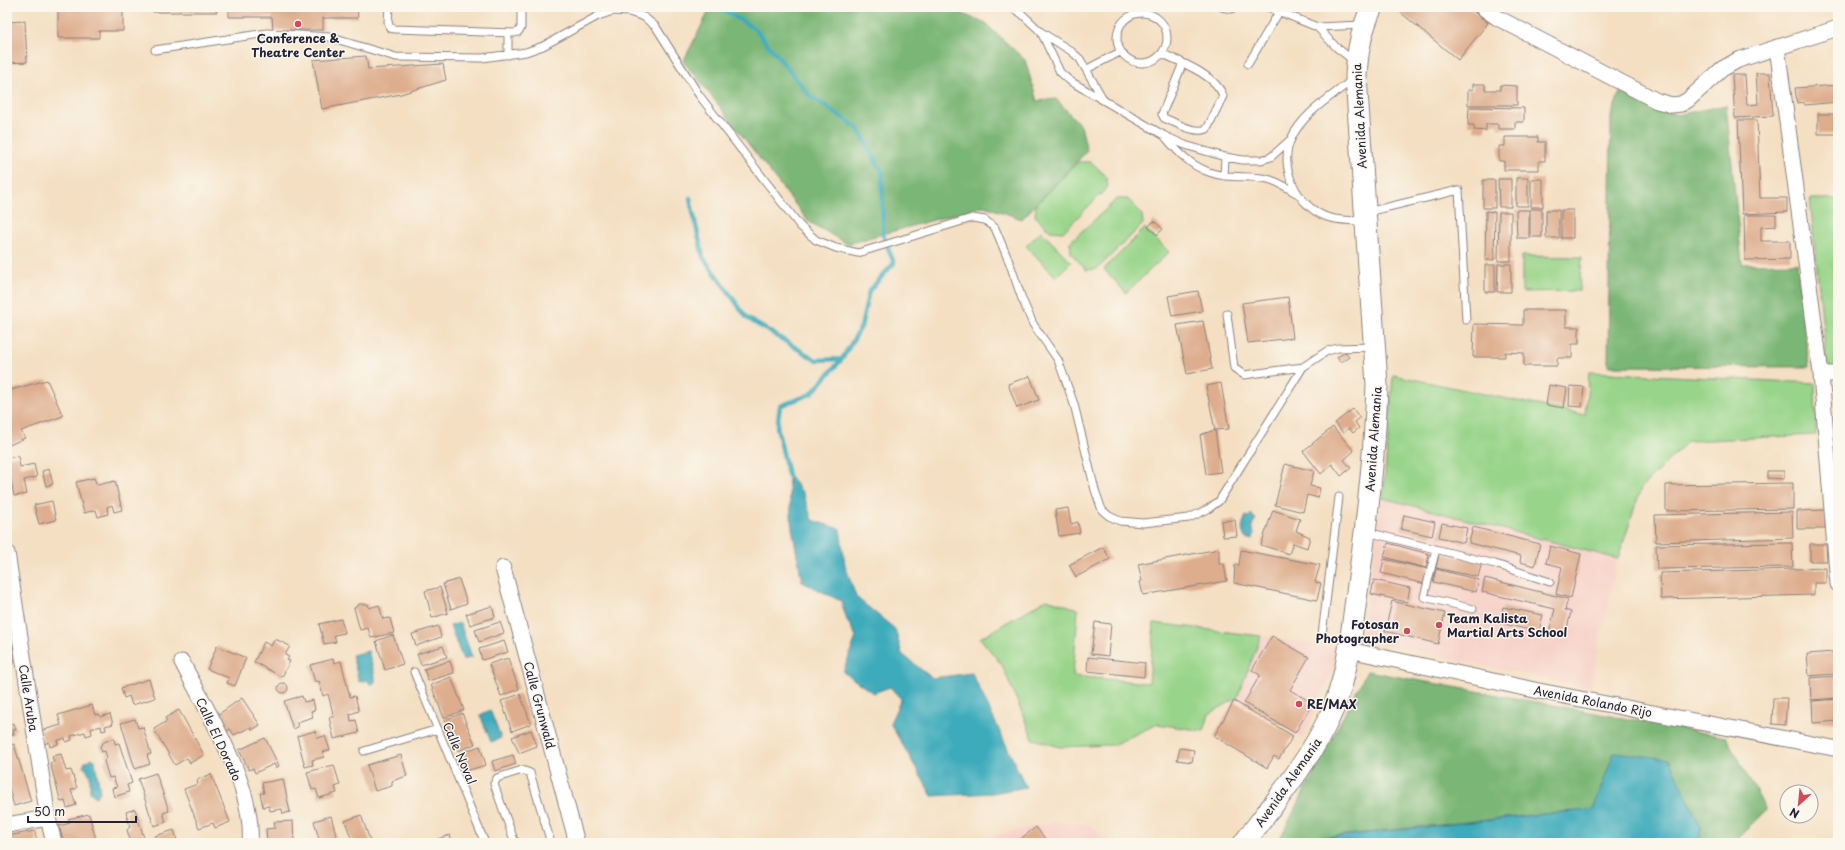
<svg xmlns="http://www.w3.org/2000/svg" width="1845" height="850" font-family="'Playpen Sans',sans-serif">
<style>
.built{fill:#f7d1c7}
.green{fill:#98d489;stroke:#5d7b62}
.forest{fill:#7ab675;stroke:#4e6c58}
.water{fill:#3dabbb;stroke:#30667b}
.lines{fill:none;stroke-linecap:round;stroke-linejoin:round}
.stream{stroke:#3dabbb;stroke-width:4.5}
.building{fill:#dead8d}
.lane-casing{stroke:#8b807e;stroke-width:9}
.street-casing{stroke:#8b807e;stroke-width:17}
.secondary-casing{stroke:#8b807e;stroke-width:23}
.lane{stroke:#fff;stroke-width:7}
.street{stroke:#fff;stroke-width:15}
.secondary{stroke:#fff;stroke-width:21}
.poi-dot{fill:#d1495b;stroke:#fbf7ec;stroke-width:1.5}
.labels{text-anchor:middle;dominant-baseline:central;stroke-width:3;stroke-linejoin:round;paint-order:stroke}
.poi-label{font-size:12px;font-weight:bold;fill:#22223b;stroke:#fbf7ec;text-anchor:start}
.street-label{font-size:12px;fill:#22223b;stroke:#fbf7ec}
</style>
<rect width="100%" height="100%" fill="#fbf7ec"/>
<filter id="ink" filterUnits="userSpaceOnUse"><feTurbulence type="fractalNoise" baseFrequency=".025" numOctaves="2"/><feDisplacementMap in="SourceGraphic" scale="8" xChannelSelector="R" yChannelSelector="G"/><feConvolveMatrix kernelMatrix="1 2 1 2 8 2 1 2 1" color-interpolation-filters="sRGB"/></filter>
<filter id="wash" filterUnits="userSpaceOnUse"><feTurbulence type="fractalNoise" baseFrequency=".012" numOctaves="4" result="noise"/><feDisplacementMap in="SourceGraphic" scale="16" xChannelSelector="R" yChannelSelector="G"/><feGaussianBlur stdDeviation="0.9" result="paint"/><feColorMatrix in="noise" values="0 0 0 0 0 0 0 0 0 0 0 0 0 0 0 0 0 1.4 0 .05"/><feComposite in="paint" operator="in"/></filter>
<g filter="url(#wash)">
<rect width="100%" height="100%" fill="#f4dfc2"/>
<!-- built -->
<path class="built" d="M1383,498l235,61 -28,129 -229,-48z
M1261,636l80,13 -39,90 -65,-41z
M1052,822l35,2 23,19h-169l2,-2 46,-4z"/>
<!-- green -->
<path class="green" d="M1078,162h13l15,14 2,11 -45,45 -13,-1 -15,-15 1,-11z
M1117,199h11l14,15 1,10 -46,45 -11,1 -15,-17 -1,-11z
M1810,199h28v170h-11z
M1145,228l24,24 -43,41 -22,-24z
M1041,231l30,31 -15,15 -30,-31z
M1522,256l60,1 -3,34 -57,1z
M1589,372l226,11 1,52 -128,6 -47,47 -23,71 -235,-61 10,-123 192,40z
M1047,599l31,10 -5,67 76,7 5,-60 107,13 -24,62 -28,16 -5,17 -47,-7 -44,21 -53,2 -27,-8 -31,-74 -22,-27z"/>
<!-- forest -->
<path class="forest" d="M711,7h236l39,17 39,36 12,41 19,-2 25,27 6,25 -65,68 -38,-13 -137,38 -39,-23 -112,-145 -13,-14z
M1620,92l57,23 49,-10 16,159 55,-1 12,104 -201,-1 3,-250z
M1367,671l359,66 40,73 -33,33h-34l2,-16 -107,-17 -31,2 -285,30z"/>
<!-- water -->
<path class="water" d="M788,475l15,18 9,27 28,9 5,36 11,32 39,32 7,25 30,24 40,-5 54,114 -33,6 -61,3 -42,-73 11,-24 -11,-12 -17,6 -30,-21 13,-35 -9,-17 -6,-19 -39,-19 -10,-54z
M1251,514l5,5 -4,6 2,9 -1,5h-7c-6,-8 -4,-15 0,-23l3,1z
M460,623l12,34 -9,3 -13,-34z
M368,651l7,25v6l-4,3 -4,-5 -8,2 -7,-27z
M490,710l11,28 -10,4 -11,-27z
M1614,752l55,7 32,68 -2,16h-422l286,-31 30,-2z
M91,758l4,2 5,32 -4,5 -6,-5v-17l-6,-8v-4z"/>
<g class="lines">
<!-- stream -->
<path class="stream" d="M719,7l36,22 55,67 48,32 24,44 1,63 11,28 -25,28 -8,36 -19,32 -31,35 -31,12 -3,21 11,48
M690,198l13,59 44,61 69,42 26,-1"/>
</g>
<g id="blocks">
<!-- building -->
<path class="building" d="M58,7h65v24h-24v7h-41z
M153,7h64v5h-64z
M229,7h128l1,11h-35v12h-50l-1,-13h-43z
M1394,7h74l20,16 -30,37z
M25,21l2,41 -20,1v-41z
M366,56l2,13 75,-5 3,16 -45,14 -79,15 -9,-49z
M1756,73h14l3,43 -38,2 -3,-43h13l2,30 11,-1z
M1473,84h12v6h15v-5l17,1v19h-49v-15h5z
M1838,85v17l-33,3 -2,-3 -6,1 -2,-15z
M1469,107l55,1v14h-9v7h-17v-5h-12v7l-12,-1v-5h-6z
M1818,114h20v20h-20z
M1738,120h19l3,78h27v14l-45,2z
M1505,137h33v5h7v19h-6v9h-35v-9h-5v-15h6z
M1516,178h12v28h-12z
M1498,179h13v28h-12z
M1531,179h12v28h-12z
M1483,180h12v28h-12z
M1530,209h12v28h-12z
M1516,210h13v28h-12z
M1546,210h13v28h-13z
M1561,210h12v28h-12z
M1486,211l9,1 -1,48h-9z
M1499,212h12v49h-13z
M1744,215h32v11l-15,1v14h29v18l-45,1z
M1154,221l9,8 -6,6 -9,-8z
M1498,264h13v28h-14z
M1485,265h10v27h-10z
M1198,291l4,20 -30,5 -4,-20z
M1288,297l5,41 -45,5 -6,-40z
M1523,310h43v17h13v17h-7v14h-15v8h-33v-13l-19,-1v5h-32l1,-33 49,1z
M1203,321l9,48 -25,5 -10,-49z
M1346,352l3,6 -9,4 -3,-5z
M1030,376l9,24 -22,8 -9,-24z
M47,380l16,36 -42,15 4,7 -18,8v-55z
M1221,383l8,46 -14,1 -9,-44z
M1549,385l18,3 -3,20 -18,-3z
M1570,386l14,1 -2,20 -13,-1z
M1353,409l7,9 -5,4 4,6 -6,5 -4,-5 -6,5 -8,-10z
M1333,427l21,24 -10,9 7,8 -10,8 -9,-12 -11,10 -18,-23z
M1215,430l6,42 -15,2 -6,-39z
M18,456l2,11 14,-3 3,13 -13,3 3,14 -13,2 -7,-38z
M1285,464l29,7 -4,15 10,2 -2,10 -11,-3 -4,17 -28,-7z
M49,469l4,15 -7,2 -4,-15z
M1767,471h17v8l-17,-1z
M94,478l3,7 18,-4 7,29 -8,2 -2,-7 -5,2 1,7 -10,3 -2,-7 -12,3 -8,-31z
M1793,483v26l-127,2v-26z
M52,501l4,19 -17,4 -5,-19z
M1068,508l3,16 7,-2 2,11 -21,3 -4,-26z
M1273,510l27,9 -4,12 14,6 -3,11 -14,-5 -4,11 -28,-9z
M1825,510v19h-28v-18z
M1792,512l1,26 -137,4 -1,-27z
M1404,515l31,7 -3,14 -31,-7z
M1235,520l2,16 -14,1 -2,-16z
M1442,523l25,5 -3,15 -25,-6z
M1473,527l67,17 -5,22 -15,-4 1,-6 -52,-13z
M1388,543l41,11 -3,14 -42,-11z
M1792,543l1,24 -136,2 -1,-24z
M1810,544h16l1,17h-17z
M1550,546l31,8 -10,44 -15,-4 6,-27 -16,-4z
M1103,547l7,12 -34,18 -7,-12z
M1219,549v15h5l3,17 -84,14 -3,-13 2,-1 -4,-17z
M1241,550l79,15 -5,17 6,1 -4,17 -83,-17 1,-19 4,1z
M1439,553l43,9 -4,15 -42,-9z
M1384,559l44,10 -3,15 -44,-11z
M1826,568v15h-12v12l-153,4 -1,-26z
M1436,569l43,11 -3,12 -43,-10z
M1485,578l83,21 -3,11 6,2 -6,24 -16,-4 6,-23 -73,-17z
M459,579l8,24 -16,6 -8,-25z
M1374,580l36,8 -3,14 -36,-8z
M440,587l8,26 -16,5 -7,-27z
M1392,601l53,12 -7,31 -53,-13z
M359,604h9l1,4 10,-3 4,14 7,-1 4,15 -23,5 -3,-10 -8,2 -6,-22z
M492,606l3,11 -25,8 -4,-11z
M1503,607l40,8 -4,17 -39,-9z
M7,614h2l5,49 -7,3z
M341,619l4,14 -11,2 2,7 -12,2 -5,-20z
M500,622l4,11 -25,9 -4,-12z
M1095,622l16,2 -3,32 -17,-2z
M438,626l3,11 -25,9 -4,-12z
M393,635l10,29 -18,6 -9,-29z
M1272,636l37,21 -19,33 23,13 -18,30 -51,-30 16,-28 -8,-5z
M275,639l15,7 -5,9 4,2 -2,3 3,1 -8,16 -28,-15 10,-20 7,4z
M504,641l4,11 -26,8 -3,-11z
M217,646l29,12 -11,28 -8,-3 2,-5 -22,-9z
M443,646l4,11 -26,8 -4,-11z
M1834,652l1,22 -26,2 -2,-22z
M1088,657l57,6 -1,14 -57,-6z
M508,658l11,31 -18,7 -12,-32z
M333,659l1,4 7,-2 9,36 5,-1 4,15 -9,3 1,7 5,-1 3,13 -25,6 -5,-22h5l-6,-23 -5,2 -4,-15 -4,1 -5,-17z
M450,661l4,12 -26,8 -4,-12z
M1836,676l2,22 -27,2 -1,-22z
M451,677l13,33 -20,8 -13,-33z
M149,679l6,19 -23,7 -3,-9 -5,2 -3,-10z
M278 688a5 5 0 1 1 10 0a5 5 0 1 1-10 0Z
M520,694l11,30 -19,7 -11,-30z
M302,696l2,6 9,-2 2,10 -4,1 2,6 -16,5 1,5 -5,2 -9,-28z
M242,698l18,27 -8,5 -1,-3 -17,8 -4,-6 -4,3 -10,-16z
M1773,698h14l-2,27 -13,-1z
M1838,699v22l-25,2 -1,-22z
M1234,701l59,35 -14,23 -5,-3 -7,12 -53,-32z
M92,705l3,10 4,-1 1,3 10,-3 3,10 -8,2 1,4 -4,1 -1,-5 -10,3 1,5 -6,2 -1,-4 -14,4 1,4 -6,2 -1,-4 -8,3 1,3 -8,3 -1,-5 -5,2 -4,-13 21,-6 -3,-10z
M179,710l25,45 -14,8 -3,-5 -12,7 -21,-36 13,-8 -2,-3z
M462,713l13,31 -17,7 -13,-31z
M7,718l2,6 5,-1 2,7h-3l1,4 -7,1z
M135,719l3,9 5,-1 8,27 -4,1 3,9 -15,5 -14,-46z
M531,730l6,16 -18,7 -7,-16z
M315,731l2,7 8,-2 5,14 -7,2 1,5 -12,3 1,5 -8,2 -8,-31z
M114,738l1,6 4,-1 13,40 -5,2 2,7 -15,5 -2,-9 5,-1 -4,-10 -4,1 -5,-17 3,-3 -2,-7 -3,1 -2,-6 4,-4z
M265,738l14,28 -3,2 -2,-4 -19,9 -2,-5 -4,2 -10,-20z
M14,744l17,57 -17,5 -7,-25v-35z
M480,746l6,19 -20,6 -6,-18z
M1180,748l14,2 -2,12 -15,-2z
M61,754l5,17 5,-1 6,18 -6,2 5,15 -9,3 -2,-7 -4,1 -11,-39 4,-1 -2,-6z
M401,755l6,21 -15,5v5l-17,5 -8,-26z
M513,755l3,9 -21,7 -3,-10z
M334,765l6,20 -5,2 2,6 -18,5 -3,-9 -4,1 -5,-18z
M156,773l13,38 -6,2 3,9 -12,4 -16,-47z
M211,774l19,48 -15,6 -2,-5 -14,5 -15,-39 14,-5 -1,-4z
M283,779l7,33 -7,2 -1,-5 -12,2 -1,-5 -6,1 -3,-14h4l-2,-10z
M135,809l10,32 -14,2 -4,-13 3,-3 -4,-15z
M89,814l8,29h-33l-5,-17 11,-3 -2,-4z
M361,815l10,28h-18l-8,-22z
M331,816l6,22 -17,5 -6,-22z
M293,821l1,22h-27l-1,-14 9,-1 -1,-6z
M1036,827l11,14 -2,2h-30z
M174,830l4,13h-21l-2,-7z
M35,831l2,12h-30v-7z
M450,835l2,8h-27z"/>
</g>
</g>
<g filter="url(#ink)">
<use href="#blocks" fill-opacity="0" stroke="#8b807e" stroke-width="1"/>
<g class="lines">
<!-- lane casing -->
<g class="lane-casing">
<path id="lane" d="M389,7l-1,15 2,6 5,1 119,4 4,-1 3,-4v-21
M1011,7l11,7 19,18 30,19 9,8 23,40
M1222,7l9,2 5,-2
M1268,7l49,20
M1117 38a25 25 0 1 1 50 0a25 25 0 1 1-50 0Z
M1041,32l19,40 10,9 95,55 20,9 40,12 18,3h18l10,-3 20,-18
M155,50l112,-17 62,4 67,20 86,1 44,-6 17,-6 55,-30 15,-5 16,1 15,5 12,10 43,68 101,131 16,14 20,8 22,5 114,-35 13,2 10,8 15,36 12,35 11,25 25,36 16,44 21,86 7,20 7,6 11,5 23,2 46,-5 19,-9 11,-8 84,-134 24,-16 11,-3 35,-1
M1163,54c18,8 54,22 60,42l-16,33c-13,5 -30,-6 -43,-11l-2,-4 21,-51
M508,55v-22
M1354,61l-18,-14 -19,-20 46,-2
M1248,64l31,-52
M1087,69l33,-17
M1352,80c-21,17 -49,33 -61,59 -13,29 7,68 36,78 11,4 25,3 36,5
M1166,138c12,14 25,28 43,34 20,8 42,2 62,8 9,3 17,8 25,13
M1224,176l1,-19
M1367,212l92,-22 7,130
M1227,314l7,54 10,7 59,-8
M1367,532l128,32 55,18
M1436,549l-12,48 49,12
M1322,635l17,-138
M414,672l71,171
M364,751l74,-22
M515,843l-21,-59 3,-6 25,-8 8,3 21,70"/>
</g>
<!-- street casing -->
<g class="street-casing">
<path id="street" d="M1482,7l14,10 161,84 15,4 9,-1 7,-4 34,-31 16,-9 100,-32
M1777,47l44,327 17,210
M1821,374h17
M7,553l41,265 6,25
M503,568l74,275
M1349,650l190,41 299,58
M182,662c25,50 73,124 68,181
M7,825l41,-7"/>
</g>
<!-- secondary casing -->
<g class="secondary-casing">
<path id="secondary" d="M1244,843c30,-40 64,-80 85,-125 19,-39 22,-84 28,-126 10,-69 18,-139 20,-208l-21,-307c1,-25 5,-47 16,-70"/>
</g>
<!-- lane -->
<use href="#lane" class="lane"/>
<!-- street -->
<use href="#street" class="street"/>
<!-- secondary -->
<use href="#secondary" class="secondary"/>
</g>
</g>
<!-- markers -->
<g class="poi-dot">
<circle cx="298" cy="24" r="4"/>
<circle cx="1439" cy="625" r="4"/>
<circle cx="1407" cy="631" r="4"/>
<circle cx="1299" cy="704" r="4"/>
</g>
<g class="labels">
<!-- poi labels -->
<g class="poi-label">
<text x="298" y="38" text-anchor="middle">Conference &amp;<tspan x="298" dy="14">Theatre Center</tspan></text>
<text x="1447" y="618">Team Kalista<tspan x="1447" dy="14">Martial Arts School</tspan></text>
<text x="1399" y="624" text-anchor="end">Fotosan<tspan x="1399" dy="14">Photographer</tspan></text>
<text x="1307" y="704">RE/MAX</text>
</g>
<!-- street labels -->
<g class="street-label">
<text transform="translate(1359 116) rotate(-93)">Avenida Alemania</text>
<text transform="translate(1373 439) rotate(-86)">Avenida Alemania</text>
<text transform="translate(29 698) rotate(81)">Calle Aruba</text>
<text transform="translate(1593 701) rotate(11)">Avenida Rolando Rijo</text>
<text transform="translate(540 705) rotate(75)">Calle Grunwald</text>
<text transform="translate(219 739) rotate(65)">Calle El Dorado</text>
<text transform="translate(460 753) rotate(67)">Calle Noval</text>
<text transform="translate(1288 782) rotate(-55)">Avenida Alemania</text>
</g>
</g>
<!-- margin -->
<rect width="1845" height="850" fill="none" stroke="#fbf7ec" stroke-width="24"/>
<!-- north arrow -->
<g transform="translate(1799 804) rotate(207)"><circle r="19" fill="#fbf7ec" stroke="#a4a2a5"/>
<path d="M0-3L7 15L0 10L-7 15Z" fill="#d1495b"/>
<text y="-6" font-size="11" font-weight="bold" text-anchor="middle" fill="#22223b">N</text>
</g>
<!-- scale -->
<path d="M28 816v6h108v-6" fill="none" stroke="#22223b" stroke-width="2"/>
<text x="34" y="816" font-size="12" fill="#22223b" stroke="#fbf7ec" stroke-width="3" paint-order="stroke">50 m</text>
</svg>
